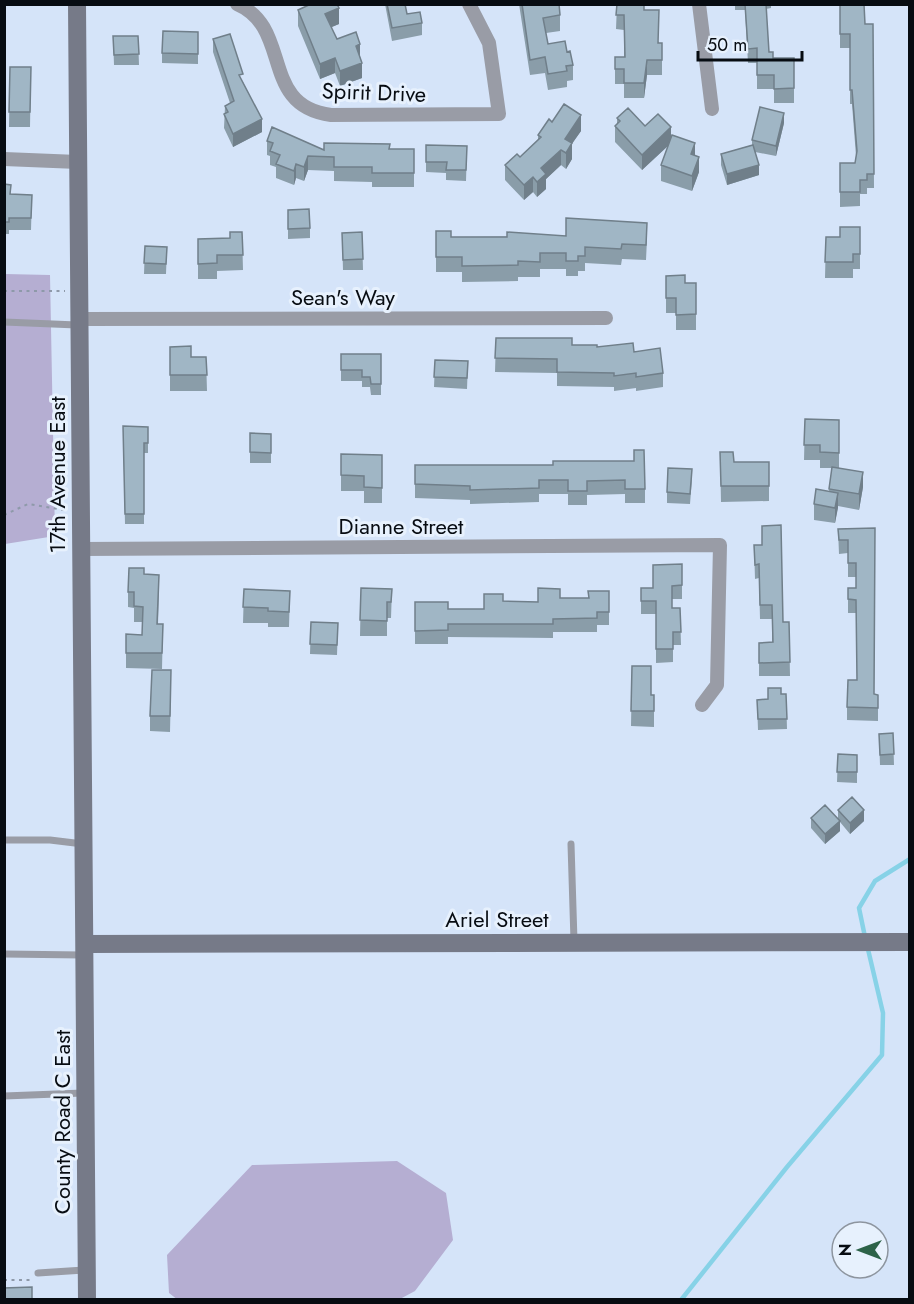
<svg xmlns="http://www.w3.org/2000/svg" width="914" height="1304" font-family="Jost,sans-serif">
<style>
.green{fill:#b5aed2}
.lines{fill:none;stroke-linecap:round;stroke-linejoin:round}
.stream{stroke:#87d2e7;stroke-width:4.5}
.path{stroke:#8e99a9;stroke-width:2;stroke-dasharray:3 4.5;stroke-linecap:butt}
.lane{stroke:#999ca6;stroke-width:7}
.street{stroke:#999ca6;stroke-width:14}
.secondary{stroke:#767a88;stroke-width:18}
.wall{fill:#8a9da9}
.shaded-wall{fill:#707f8a}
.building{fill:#a0b6c5;stroke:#707f8a;stroke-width:1.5}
.labels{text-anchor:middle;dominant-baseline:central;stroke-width:6;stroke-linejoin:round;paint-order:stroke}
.street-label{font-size:22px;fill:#070c12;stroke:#e7f1fd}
</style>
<rect width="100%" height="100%" fill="#d5e4f9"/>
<!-- green -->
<path class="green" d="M5,274l45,1 5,261 -50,8z
M397,1161l49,32 7,47 -38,51 -15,8 -222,1 -9,-7 -2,-38 85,-90z"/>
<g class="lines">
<!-- stream -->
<path class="stream" d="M865,937l-6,-29 16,-27 35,-22
M681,1300l106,-133 95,-112 1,-42 -16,-68"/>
<!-- path -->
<path class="path" d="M4,291h61
M4,515l24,-11 36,6
M4,1280h27"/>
<!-- lane -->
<path class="lane" d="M4,322l73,3
M4,840h46l33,4
M571,844l3,97
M4,954l78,1
M4,1096l79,-3
M38,1273l46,-3"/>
<!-- street -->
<path class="street" d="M237,4c56,24 22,102 94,111l168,-1 -10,-71 -20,-39
M699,4l13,105
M4,159l74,3
M80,319l526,-1
M82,549l638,-4 -3,140 -15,20"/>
<!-- secondary -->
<path class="secondary" d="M77,4l10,1296
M85,944l825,-2"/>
</g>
<!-- wall -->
<path class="wall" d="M385,4h20l2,10 15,9v12l-30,6z
M519,4h40l1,11v16l-14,2 2,11 19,8 6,13v15l-6,1v6l-19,3 -3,-17 -15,2z
M617,4l27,6 15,33h3v32h-15l-3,23h-20v-14h-9v-27h9v-27l-8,-1z
M735,4h36v4l-5,1 3,43 4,6h21v45h-20v-14h-17v-26h-9l-3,-53h-10z
M840,4l25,20h8l1,164h-7v6h-7v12l-20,1v-44h15l1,-7 -4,-52h-2v-56h-10z
M298,10l41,14 -8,3 6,12 23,19 2,20 -22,8 -5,-13 -15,6 -22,-53z
M198,32v32l-36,-1v-10z
M113,36h25l1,29h-25z
M213,39l30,43 19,50 -29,15 -9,-19 1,-22 5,-3 -17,-51z
M10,67h21l-1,60h-21z
M617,118l28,8 26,13 24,16 4,17 -7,19 -31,-10v-16l8,-20 -27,25 -27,-28v-16l2,-2z
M552,122l29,9 -9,12v16l-6,10 -5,-4 -15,14v10l-9,8 -4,-5 -9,8 -19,-20v-15l15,-8 18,-17v-5z
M784,123l-8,33 -21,-4 4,23 -32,10 -6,-20v-11l31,-9v-5z
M267,141l57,9 90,-1v38h-42v-5l-38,-1v-10l-26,-1 -4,11 -8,-3 -2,7 -18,-7v-11l-6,-2v-9l-3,-1z
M426,145l41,1 -1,35 -20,-1v-7l-20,-1z
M4,184l7,10 21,1 -1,35h-22v4h-5z
M288,210l22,18v10l-22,1z
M860,227v42h-7v9h-28l1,-41h14z
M436,231l15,6 115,-1 81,3 -1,21 -24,-1 -1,6 -36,-2v8h-7v5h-12v-7h-26v8h-22v4l-56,1v-10h-26z
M242,232l1,38 -26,1v8h-19v-40l32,-1z
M362,232l1,38h-20l-1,-37z
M145,246l22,1 -1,27h-22z
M666,276l19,7h11v47h-20v-17h-10z
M496,338l138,14 29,21v14l-27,4v-3l-22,3v-4l-57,-1v-13l-62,-1z
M170,347l21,10h15l1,34h-37z
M341,354h40v41h-10l-1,-8h-8v-6h-21z
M435,360l33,1 -1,28 -33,-2z
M805,419l34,1v48l24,19 -4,23 -21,-4 -3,17 -21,-3v-16l15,-13 3,-23h-12v-8h-16z
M123,426l25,1v26h-4v71h-19z
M271,434v29h-21v-11z
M720,452l14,10h35v39l-48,1z
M341,454l41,1v48h-18v-12h-23z
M634,461l11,28v14h-20v-9l-38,1v10h-19v-11h-29v8l-69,2v-4l-55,-2v-33h138z
M692,479l-2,25 -23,-1v-11z
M875,528l-1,166 4,1v26l-31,-1v-13l10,-27 -1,-67h-8v-25h8v-11h-8v-24l-9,1 -1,-25z
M754,545l29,77h6l1,54h-31v-33l13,-1v-23h-12l-1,-41 -4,1z
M682,564v35h-10v9h8l1,37h-8v17l-17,1v-49h-15v-26h12z
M144,574l15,16 -1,34h5l-1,45 -36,-1v-34l16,1 1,-13h-9v-14l-6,-1v-15z
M361,588l31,1 -1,29h-4v18h-27z
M244,589l46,2 -1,36h-21v-4h-25z
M609,591v34h-12v7h-44v6l-105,-1v7h-33v-42l33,7h36l19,-8 35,1 22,-4h28z
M311,622l27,1 -1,32 -27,-1z
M632,666l19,29h3v32l-23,-1z
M171,686l-1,46 -20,-1v-15z
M781,694h5l1,35 -29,1 -1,-30 11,-1z
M893,733l1,32h-14l-1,-31z
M838,754l19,1v28l-20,-1z
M838,810l26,11 -14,13 -10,-12v9l-15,13 -14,-16v-10l27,1z"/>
<!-- shaded-wall -->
<path class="shaded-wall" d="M339,8v16l-14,6v-16z
M360,44v15l-4,-13z
M335,58v15l-15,6v-15z
M647,60v15l-3,23v-15z
M362,63v15l-22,8v-15z
M784,113v10l-8,33v-10z
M581,115v16l-16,23v-15z
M262,119v13l-29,15v-13z
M671,127v16l-29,27v-15z
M572,143v16l-6,10v-16z
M695,143v16l-4,-5z
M561,150v15l-15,14v10l-9,8v-15l4,-14z
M308,156v14l-4,11v-14z
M699,157v15l-7,19v-15z
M296,164v14l-2,7v-14z
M759,165v10l-32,10v-11z
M533,177v15l-9,8v-15z
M863,472v15l-4,23v-16z
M838,493v15l-3,15v-15z
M864,810v11l-14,13v-11z
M840,821v10l-15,13v-10z"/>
<!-- building -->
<path class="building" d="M311,4h26l2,4 -14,6 12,25 19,-7 4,12 -4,2 6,17 -22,8 -5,-13 -15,6 -22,-54z
M387,4h18l2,10 13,-2 2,11 -30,5z
M522,4h37l1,11 -17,3 5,26 17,-3 2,11 3,-1 3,14 -7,1 1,5 -19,3 -3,-17 -15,3z
M617,4h27v6h15l-1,33h4v17h-15l-3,23h-20v-14h-9v-12h10l-1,-42h-8z
M745,4h21l3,48h4v6h21v30l-20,1v-14h-17v-27l-9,1z
M840,4h24l1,20h8l1,150h-7v6h-7v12h-20v-29h15l2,-12 -5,-61h-2v-56h-10z
M163,31l35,1v22l-36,-1z
M230,34l13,40 -4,1 23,44 -29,15 -9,-20 4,-2 -3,-6 9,-5 -21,-62z
M113,36h25l1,18 -25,1z
M10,67h21l-1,45h-21z
M564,104l17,11 -16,24 7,4 -6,10 -5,-3 -20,18 5,6 -9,8 -4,-5 -9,8 -19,-20 12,-11 3,3 21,-20 -3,-2 11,-16 3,3z
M760,107l24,6 -8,33 -24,-6z
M628,108l17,18 13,-12 13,13 -29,28 -27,-29 5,-5 -3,-3z
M272,127l52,23v-7l66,1 -1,5h25v24h-42v-6h-38v-10l-26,-1 -4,11 -8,-3 -2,7 -18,-7 4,-9 -10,-4 3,-8 -6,-2z
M672,135l23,8 -4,11 8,3 -7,19 -31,-11z
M426,145l41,1 -1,24h-20l1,-8h-21z
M753,145l6,20 -32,9 -6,-20z
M4,184l7,1 -1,9 22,1 -1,23h-22v4h-5z
M309,209l1,19 -22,1v-19z
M566,218l81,5 -1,22 -24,-1 -1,5 -36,-2v9h-7v5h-12v-8h-26v9l-22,-1v4l-56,1v-9h-26v-26h15v6h56v-5l59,4z
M840,227h20v27h-7v8h-28l1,-25h14z
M230,232h12l1,23h-26v8l-19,1v-25l32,-1z
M362,232l1,27 -20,1 -1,-27z
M145,246l22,1 -1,17 -22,-1z
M685,275v8h11v31l-20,1v-17h-10v-22z
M496,338h76v7h25v2l36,-4 1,9 26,-4 3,25 -27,4v-4l-22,3v-3l-57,-1v-13l-62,-1z
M191,346v11h15l1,18h-37v-28z
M341,354h40v30h-10l-1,-7h-8v-7h-21z
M435,360l33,1 -1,17 -33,-1z
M805,419l34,1v33l-19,-1v-7h-16z
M123,426l25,1v16h-4v71h-19z
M250,433l21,1v19l-21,-1z
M634,450h10l1,39h-20v-9l-38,1v10h-19v-11h-29v8l-69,2v-4l-55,-2v-19h138v-4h81z
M720,452h13l1,10h35v24h-48z
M341,454l41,1v33l-18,-1v-11l-23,-1z
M832,467l31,5 -4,22 -30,-5z
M668,468l24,1 -2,25 -23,-2z
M816,489l22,4 -3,15 -21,-4z
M781,525l2,97h6l1,40 -31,1v-20l14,-1 -1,-37h-12l-1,-41 -4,1 -1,-20h8v-19z
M875,528l-1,166 4,1v13l-31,-1 1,-27h9l-1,-80 -8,-1v-11h8v-25h-8v-23h-9l-1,-11z
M682,564v21l-10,1v22h8l1,24h-8v17h-17v-48h-15v-13h12v-23z
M129,568h15v6l15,1 -2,49h6l-1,29h-36v-19l16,1 1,-28 -9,-1v-14h-6z
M361,588l31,1 -1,13h-4v19l-27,-1z
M538,588l22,1v9h29l-1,-7h21v21h-12v6l-44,1v5h-105v6l-33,1v-29h33v7h36v-15h19v7l35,1z
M244,589l46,2 -1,21 -21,-1v-3l-25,-1z
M311,622l27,1 -1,22 -27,-1z
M632,666h19v29h3v16h-23z
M152,670h19l-1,46h-20z
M768,688h13v6h5l1,25h-29l-1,-19 11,-1z
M893,733l1,21 -14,1 -1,-21z
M838,754l19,1v17h-20z
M852,797l12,13 -14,13 -12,-13z
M825,805l15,16 -15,13 -14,-16z
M32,1287v12h-28v-11z"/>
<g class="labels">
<!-- street labels -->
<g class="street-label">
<text transform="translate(374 92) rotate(2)">Spirit Drive</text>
<text x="343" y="297">Sean's Way</text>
<text transform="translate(57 475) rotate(-90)">17th Avenue East</text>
<text x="401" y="526">Dianne Street</text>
<text x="497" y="919">Ariel Street</text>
<text transform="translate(62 1122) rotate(-90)">County Road C East</text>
</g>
</g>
<!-- border -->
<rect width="914" height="1304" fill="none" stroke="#070c12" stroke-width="12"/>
<!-- north arrow -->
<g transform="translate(860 1250) rotate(270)"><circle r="28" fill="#e7f1fd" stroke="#8d959f" stroke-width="1.5"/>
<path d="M0-4.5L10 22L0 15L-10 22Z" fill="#2c6248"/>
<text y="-9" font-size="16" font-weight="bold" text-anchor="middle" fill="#070c12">N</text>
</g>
<!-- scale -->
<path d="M698 51v9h104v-9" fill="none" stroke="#070c12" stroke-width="3"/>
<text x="707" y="51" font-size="18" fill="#070c12" stroke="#e7f1fd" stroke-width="4.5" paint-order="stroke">50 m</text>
</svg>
